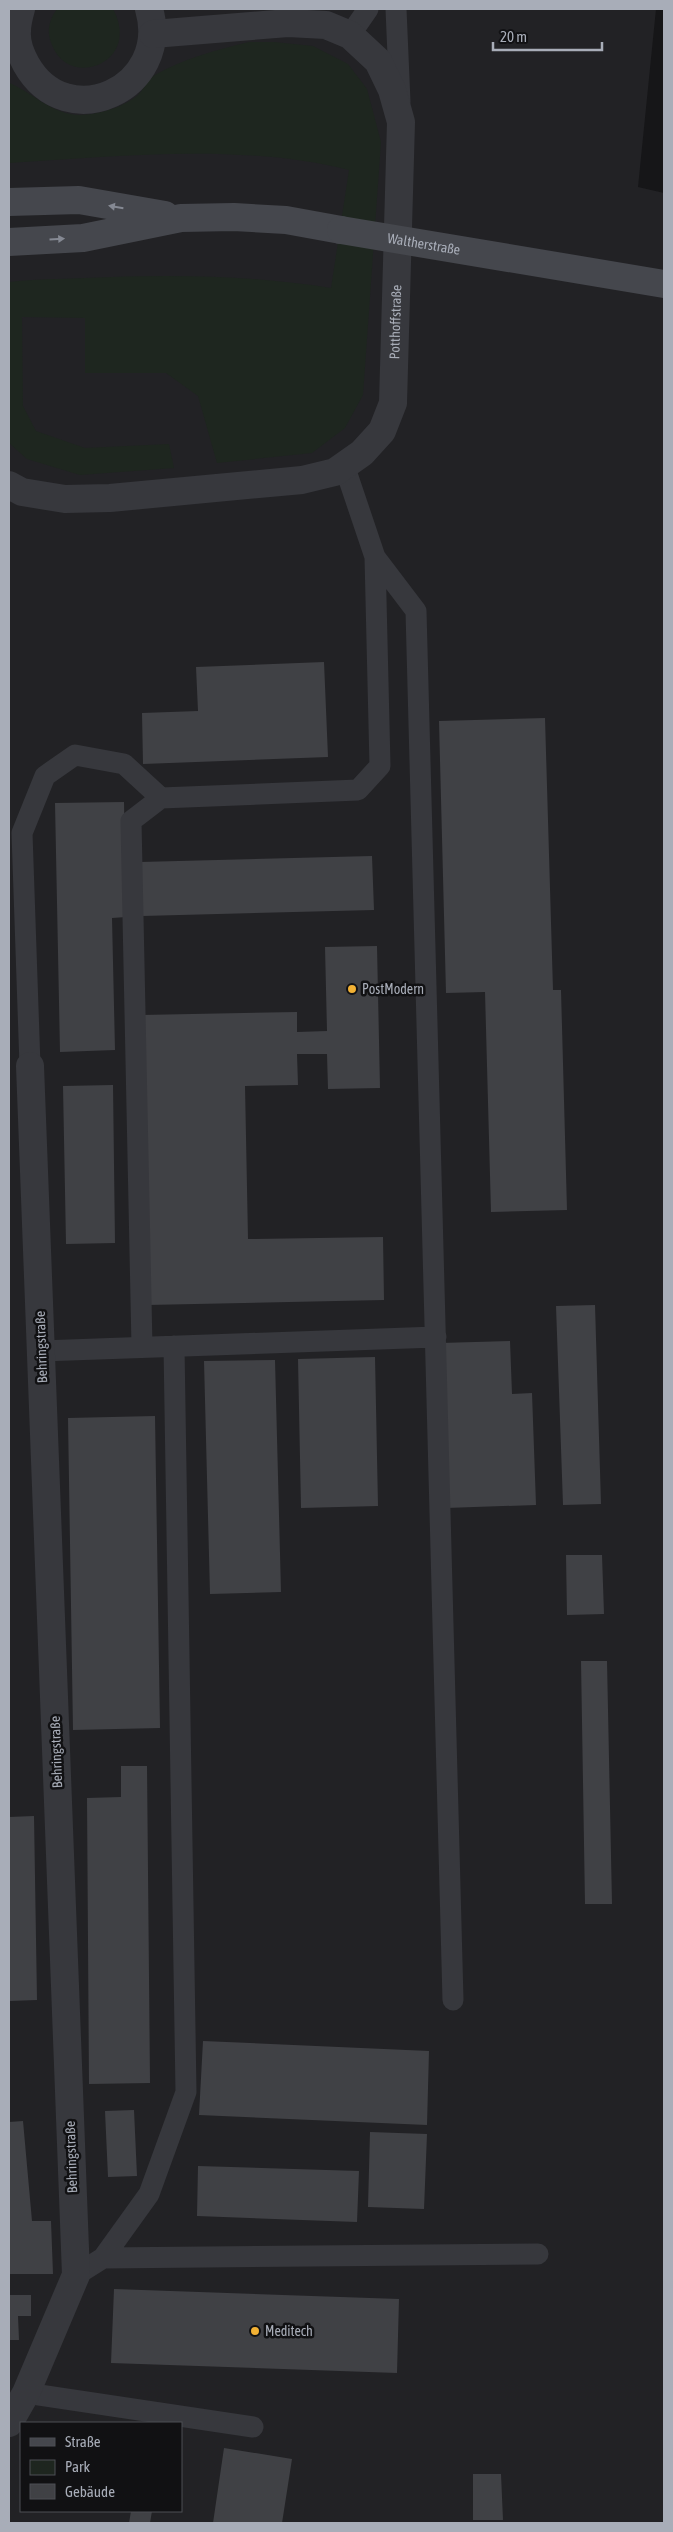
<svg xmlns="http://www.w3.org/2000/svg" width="673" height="2532" font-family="'Asap Condensed',sans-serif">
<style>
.built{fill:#222225;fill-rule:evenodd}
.green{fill:#1e261f}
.building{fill:#404145}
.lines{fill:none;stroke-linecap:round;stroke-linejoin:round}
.lane{stroke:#37383d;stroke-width:21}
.street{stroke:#37383d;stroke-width:28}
.secondary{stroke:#45474d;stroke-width:28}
.secondary-bridge{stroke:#45474d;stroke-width:28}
.oneway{fill:#858993}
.poi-dot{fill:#f2b134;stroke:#111113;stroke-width:2}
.labels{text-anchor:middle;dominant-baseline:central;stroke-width:5;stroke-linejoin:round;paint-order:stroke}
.street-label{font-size:14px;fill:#a8adb8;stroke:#111113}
.poi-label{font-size:14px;fill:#a8adb8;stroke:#111113;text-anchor:start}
</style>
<rect width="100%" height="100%" fill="#161618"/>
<!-- built -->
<path class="built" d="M9,9h647l-18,178 26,6v2330h-655zM21,2423h160v88h-160z"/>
<!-- green -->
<path class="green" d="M57,9h56c29,54 -44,81 -61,36 -6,-13 -3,-25 5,-36z
M249,42h25l39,4 35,18 19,25 14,53 -18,253 -18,33 -33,25 -95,10 -19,-67 -32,-23h-81v-55l-63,-1 1,89 13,25 49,17 84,-4 5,24 -94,7 -53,-16 -18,-16v-161c25,-3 51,-3 76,-4 83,-4 164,-3 246,10l18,-118c-107,-27 -231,-14 -340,-7v-80c21,8 37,26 61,31 20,4 53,-6 68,-19 6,-6 10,-16 17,-20 30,-17 61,-25 94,-33z"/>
<!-- building -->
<path class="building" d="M324,662l4,95 -185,7 -1,-51 56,-2 -2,-44z
M545,718l8,272h8l6,220 -76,2 -6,-220 -39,1 -7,-272z
M124,802l2,115 -14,1 3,132 -55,2 -5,-249z
M372,856l2,54 -232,6 -2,-54z
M377,946l3,142 -52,1 -1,-35h-30l1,31 -53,1 3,153 135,-2 1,63 -237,5 -6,-290 156,-3v20l30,-1 -2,-84z
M113,1085l2,158 -49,1 -3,-158z
M595,1305l6,199 -38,1 -7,-199z
M510,1341l2,53 20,-1 4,112 -90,3 -6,-165z
M375,1357l3,149 -77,2 -3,-149z
M275,1360l6,232 -71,2 -6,-233z
M155,1416l5,312 -87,2 -5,-312z
M566,1555h36l2,59 -37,1z
M581,1661h26l5,243h-27z
M121,1766h26l3,317 -61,1 -2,-286 34,-1z
M34,1816l3,184 -28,1v-184z
M203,2041l226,10 -2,74 -228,-10z
M134,2110l3,66 -29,1 -3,-66z
M23,2121l9,100h19l2,53h-44v-152z
M370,2132l57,2 -3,75 -56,-2z
M198,2166l161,5 -2,51 -160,-6z
M114,2289l285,10 -2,74 -286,-10z
M9,2295h22v21h-13l1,24h-10z
M224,2448l68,11 -10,64h-69z
M473,2474h28l2,46h-30z
M131,2511h21l-2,12h-21z"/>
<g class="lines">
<!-- lane -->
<path class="lane" d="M396,9l4,93
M350,35l18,-26
M375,557l41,54 37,1389
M30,1066l-8,-233 23,-57 30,-21 49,9 37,34
M142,1347l-11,-526 30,-23 197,-8 22,-24 -5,-209 -31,-92
M41,1351l395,-14
M103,2258l435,-4
M76,2275l27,-17 46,-64 37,-102 -12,-746
M26,2393l227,34"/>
<!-- street -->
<g class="street">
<path d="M21,9c-2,7 -4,15 -4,22 -1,11 4,24 9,33 41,73 146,24 123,-55"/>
<path id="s1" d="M9,485l13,7 43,7 45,-1 192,-18 33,-8 27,-19 20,-22 11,-28 8,-281 -9,-32 -14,-29 -28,-26 -24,-10 -38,-2 -135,11"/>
<path d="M9,2423l17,-30 50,-118 -46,-1209"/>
</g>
<!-- secondary -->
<path class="secondary" d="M9,202l70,-2 86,15
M9,242l74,-4 98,-20 53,-1 52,3 55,10"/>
<!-- secondary-bridge -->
<path class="secondary-bridge" id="s2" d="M341,230l323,54"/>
</g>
<!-- one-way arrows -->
<defs><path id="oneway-solid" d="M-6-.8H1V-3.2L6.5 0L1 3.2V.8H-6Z" transform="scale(1.25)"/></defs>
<g class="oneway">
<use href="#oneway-solid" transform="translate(116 207) rotate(-170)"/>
<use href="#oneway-solid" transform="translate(57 239) rotate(-3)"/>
</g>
<!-- markers -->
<g class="poi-dot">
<circle cx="352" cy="989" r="5"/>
<circle cx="255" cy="2331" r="5"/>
</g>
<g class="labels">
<!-- street labels -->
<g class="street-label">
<text stroke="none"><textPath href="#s2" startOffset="84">Waltherstraße</textPath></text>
<text stroke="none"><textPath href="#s1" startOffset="504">Potthoffstraße</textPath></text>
<text transform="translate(41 1347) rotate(-92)">Behringstraße</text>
<text transform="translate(56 1752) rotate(-92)">Behringstraße</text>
<text transform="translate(71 2157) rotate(-92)">Behringstraße</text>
</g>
<!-- poi labels -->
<g class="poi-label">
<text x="362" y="989">PostModern</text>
<text x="265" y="2331">Meditech</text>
</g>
</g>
<!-- border -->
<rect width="673" height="2532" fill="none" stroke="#a8adb8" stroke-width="20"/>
<!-- legend -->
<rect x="20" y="2422" width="162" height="90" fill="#111113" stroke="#4d4f55"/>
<rect x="30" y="2438" width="25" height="8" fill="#45474d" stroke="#4d4f55"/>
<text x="65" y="2447" font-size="15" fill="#a8adb8">Straße</text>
<rect x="30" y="2460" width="25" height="15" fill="#1e261f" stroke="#4d4f55"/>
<text x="65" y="2472" font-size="15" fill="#a8adb8">Park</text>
<rect x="30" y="2484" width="25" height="15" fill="#404145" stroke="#4d4f55"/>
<text x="65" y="2497" font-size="15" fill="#a8adb8">Gebäude</text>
<!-- scale -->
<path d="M493 42v8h109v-8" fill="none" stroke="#a8adb8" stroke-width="2.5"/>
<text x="500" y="42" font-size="15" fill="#a8adb8" stroke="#111113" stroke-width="4" paint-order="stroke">20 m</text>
</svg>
